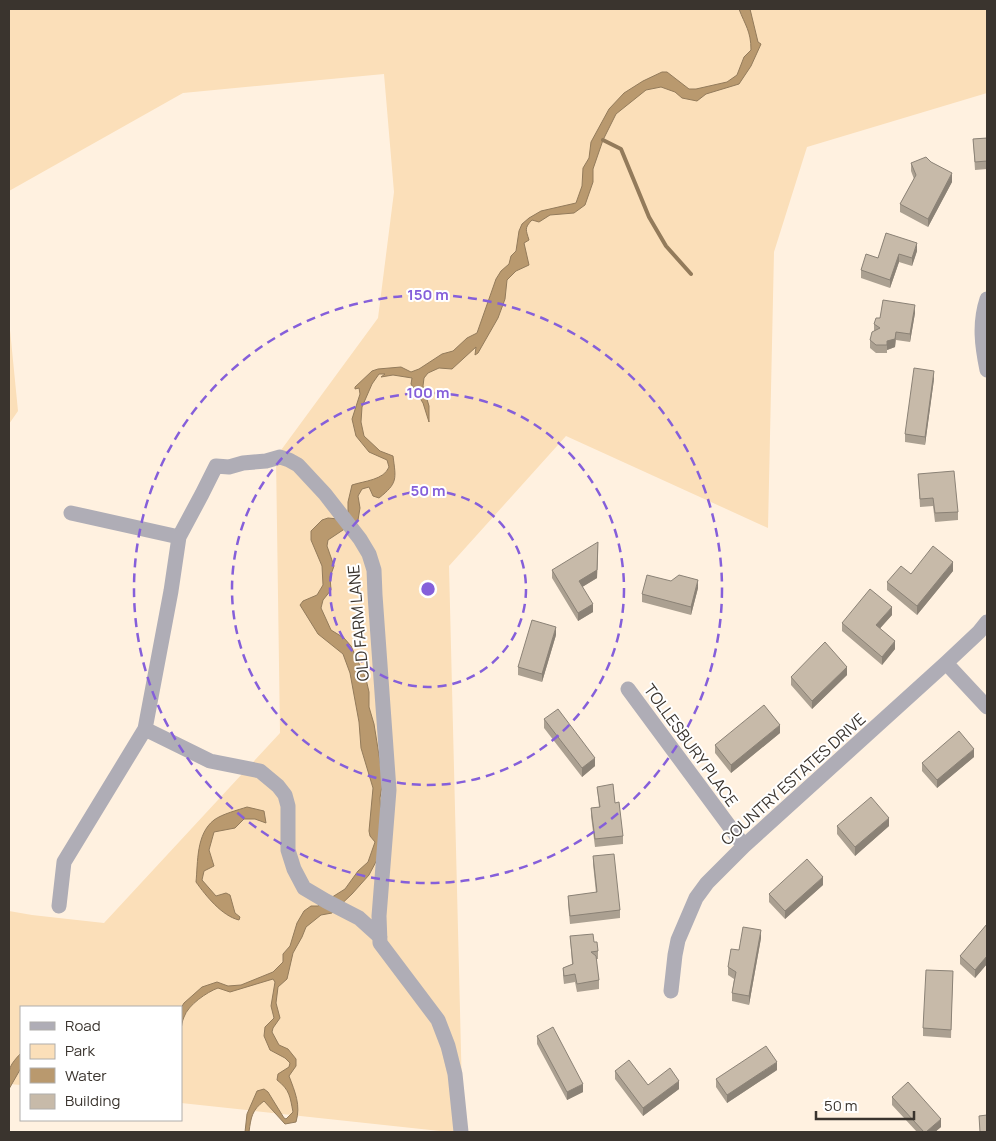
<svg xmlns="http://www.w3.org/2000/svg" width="996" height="1141" font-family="Manrope,sans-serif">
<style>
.green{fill:#fbdfb9}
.water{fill:#b9996e;stroke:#937b5b}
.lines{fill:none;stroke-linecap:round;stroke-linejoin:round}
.stream{stroke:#937b5b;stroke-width:4}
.minor{stroke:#afadb6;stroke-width:15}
.wall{fill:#aba091}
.shaded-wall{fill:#8b8276}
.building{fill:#c7baa9;stroke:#8b8276}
.ring{fill:none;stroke:#855fda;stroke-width:2.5;stroke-dasharray:9 6}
.labels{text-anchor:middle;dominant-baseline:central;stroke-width:4;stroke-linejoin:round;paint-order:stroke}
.street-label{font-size:16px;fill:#3a342e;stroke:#fff}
.centre{fill:#855fda;stroke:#fff;stroke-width:2.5}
.ring-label{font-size:15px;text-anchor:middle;font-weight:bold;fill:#855fda;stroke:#fff;stroke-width:4;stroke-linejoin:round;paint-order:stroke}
</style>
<rect width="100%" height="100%" fill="#fff1e0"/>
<!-- green -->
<path class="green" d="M9,9h978v84l-180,54 -33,105 -6,276 -202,-92 -117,130 14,566h-14l-268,-29v-96h-160v78l-12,-1v-173l23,4 72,8 176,-190 -4,-276 102,-139 16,-126 -10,-118 -201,19 -174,98z
M9,320l9,91 -9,13z"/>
<!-- water -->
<path class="water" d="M739,9h11l8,33 3,2 -10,22 -12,18 -33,10 -9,7 -15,-3 -7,-6 -14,-5 -15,3 -30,24 -13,26 -10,29v13l-8,23 -11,8 -24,2 -11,7 -7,-2c-8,8 -6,10 -3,20l-5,3 5,22 -13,6 -9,9 -2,19 -7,19 -20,35 -3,2 1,-8 -24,22 -13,-1 -11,5 -4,5 -1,8 6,20v16l-6,-19 -12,-19 1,-6 -19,-3 -12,2 4,-3h-6l-7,10 -10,23 -1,15 3,14 16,15 13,5c3,23 5,27 -14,42l-6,-2 -4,-9 -7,2 -4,7 2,12 -2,12 -30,20 -1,6 7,20 -4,11 1,13 -8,10 -2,8 10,22 13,8 7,8 15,33 3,13v15l5,17 9,56 -3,18 2,34 -3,24 -10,19 -17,19 -20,19 -11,2 -15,12 -4,10 -9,16 -6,26 -9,8 -2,16 4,15 -7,10 -1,4 7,13 9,4 8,10v7l-7,10c6,16 12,29 7,46l-11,2 -21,-23c-12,9 -13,16 -15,31h-4l2,-18 10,-23 7,-2 4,3 16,26 2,1 7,-7c-3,-15 -3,-22 -16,-32l1,-6 11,-7 1,-4 -5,-5 -15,-8 -6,-14 1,-9 9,-9 -3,-12 4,-24 -2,-3 -43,13 -12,-4c-11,4 -30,17 -34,29 -2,4 -2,8 -3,12v-21l3,-5 18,-16 15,-5 11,4 13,-1 32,-13 10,-10v-8l7,-8 7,-23 7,-12 7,-5h7l27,-17 13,-18 10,-9 7,-20 -5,-6 -1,-5 4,-43 -12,-40 -2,-26 -9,-49 -7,-19 -25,-20 -18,-29 3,-4 14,-6 6,-10 -1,-19 -11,-26v-9l11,-11 6,-2 10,1 10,-5v-12l4,-17c12,-4 32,-5 37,-18l-2,-7 -18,-8 -13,-16 -4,-17 8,-25 -1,-6 -4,1v-2l17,-16 6,-2 23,-2 10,5 8,-3 23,-15 11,-3 14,-13 10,-5 19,-54 5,-8 8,-7 2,-8 5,-5 3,-20 3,-7 7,-6 12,-7 35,-8 6,-17 1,-18 6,-10 2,-16 18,-33 15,-16 19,-12 19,-9h5l22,17h7l31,-7 10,-7 7,-18 7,-7c0,-19 -6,-25 -12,-41z
M247,807l17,4 2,12 -11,-4h-11l-9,9 -21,4 -5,18 5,16 -10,5 -2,9 14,16 10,-3 4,2 5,18 5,4 -1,3c-17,-4 -33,-24 -43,-38 2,-20 0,-48 18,-62 8,-6 24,-10 33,-13z
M21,1053v15l-12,21c0,-20 -2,-21 12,-36z"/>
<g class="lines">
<!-- stream -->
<path class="stream" d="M603,140l18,9 28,68 17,29 25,28"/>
<!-- minor -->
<path class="minor" d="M987,299c-8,24 -5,47 0,71
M71,513l108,24
M946,663l41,44
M628,689l116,157
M145,729l65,32 50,10 18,15 7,9 3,11v44l6,19 10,19 22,13 33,17 21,19
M59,906l5,-44 81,-133 26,-138 8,-54 23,-43 14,-28 13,1 14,-4 23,-2 14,-4 9,3 9,5 27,29 35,45 9,15 5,16 1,25 14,195 -10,126 1,27 58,77 10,26 7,28 6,58
M671,991l4,-36 3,-15 18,-42 11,-15 37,-37 202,-183 33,-31 8,-10"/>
</g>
<!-- wall -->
<path class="wall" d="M987,138v31l-12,1 -2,-31z
M911,163l41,19 -24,45 -28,-15v-8l14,-25 -3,-8z
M886,233l31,18 -5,15 -13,-4 -9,26 -29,-10v-8l17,-12z
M915,313l-5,29 -14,-2 -1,7 -8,3v3h-11l-6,-5v-8l4,-9v-7z
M934,379l-9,66 -20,-3v-8z
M918,474l40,38v8l-23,2 -2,-16 -13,1z
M598,550l-1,28 -15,9 11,25 -15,9 -26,-43v-8z
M953,571l-36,44 -30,-25v-8l24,-8z
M671,581l27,7 -7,27 -49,-13v-8z
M892,615l-12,13 15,21 -13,16 -40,-34v-8z
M556,635l-14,47 -24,-7v-8z
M847,675l-35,34 -21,-24v-8z
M544,719l51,47 -13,11 -38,-49z
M780,733l-49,40 -16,-20v-8z
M974,757l-37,31 -15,-17v-8z
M597,787l26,49v8l-28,3 -4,-31v-8l8,-1z
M837,826h52l-34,30 -18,-22z
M593,856l27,54v8l-50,6 -2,-20v-8l28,-3 -3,-29z
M823,885l-38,34 -16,-17v-8z
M987,924v40l-12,14 -15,-14v-8z
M570,936l24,6 4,9v8h-2l3,21v9l-22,3 -2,-10 -11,2 -1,-8v-8l9,-4z
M761,938l-12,67 -17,-4v-8l2,-14 -6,-4v-8l11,-17z
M953,971l-2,67 -28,-2v-8z
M537,1036l46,56 -16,8 -30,-56z
M777,1070l-50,33 -11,-16v-8z
M615,1071l33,14 31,4 -36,27 -28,-37z
M892,1097l49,30 -6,5h-18l-25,-27z"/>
<!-- shaded-wall -->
<path class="shaded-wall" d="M952,173v9l-24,45v-8z
M917,243v8l-5,15v-8z
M899,254v8l-9,26v-8z
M915,305v8l-5,29v-8z
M896,332l-1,15 -8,3v-9z
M934,371v8l-9,66v-8z
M598,542l-1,36 -18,11v-8z
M953,562v9l-36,44v-9z
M698,580v8l-7,27v-8z
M593,604v8l-15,9v-8z
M892,607v8l-16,18v-8z
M556,627v8l-14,47v-8z
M895,641v8l-13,16v-8z
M847,667v8l-35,34v-8z
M780,725v8l-49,40v-8z
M974,749v8l-37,31v-8z
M595,758v8l-13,11v-9z
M889,818v8l-34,30v-9z
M823,877v8l-38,34v-8z
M761,930v8l-12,67v-9z
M987,956v8l-12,14v-8z
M777,1062v8l-50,33v-8z
M679,1081v8l-36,27v-8z
M583,1084v8l-16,8v-8z
M941,1119v8l-6,5h-9z"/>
<!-- building -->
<path class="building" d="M987,138v23l-12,1 -2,-23z
M926,157l5,5 21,11 -24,46 -28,-15 16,-29 -5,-12z
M886,233l31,10 -5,15 -13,-4 -9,26 -29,-10 5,-16 12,4z
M883,300l32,5 -5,29 -14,-2 -1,7 -8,2v4h-11l-6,-5 2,-8 8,-4 -6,-4 2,-6h4z
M914,368l20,3 -9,66 -20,-3z
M954,471l4,41 -23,1 -2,-15 -13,1 -2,-25z
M598,542l-1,28 -18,11 14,23 -15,9 -26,-43z
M933,546l20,16 -36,44 -30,-24 14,-16 10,8z
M647,575l24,6 8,-6 19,5 -7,27 -49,-13z
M870,589l22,18 -16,18 19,16 -13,16 -40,-34z
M532,620l24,7 -14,47 -24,-7z
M825,642l22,25 -35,34 -21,-24z
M764,705l16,20 -49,40 -16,-20z
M558,709l37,49 -13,10 -38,-49z
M959,731l15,18 -37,31 -15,-17z
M613,784l2,19 4,-1 4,34 -28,3 -4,-31 9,-1 -3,-20z
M871,797l18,21 -34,29 -18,-21z
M614,854l6,56 -50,6 -2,-20 29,-4 -4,-36z
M807,859l16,18 -38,34 -16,-17z
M987,924v32l-12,14 -15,-14z
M743,927l18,3 -12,66 -17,-3 4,-21 -8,-5 3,-18 8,1z
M593,934l1,8h3l1,9 -7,1 5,4 3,24 -22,4 -2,-10 -11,2 -1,-8 10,-4 -3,-28z
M926,970l27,1 -2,59 -28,-2z
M553,1027l30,57 -16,8 -30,-56z
M766,1046l11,16 -50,33 -11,-16z
M629,1060l19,25 22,-17 9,13 -36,27 -28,-37z
M908,1082l33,37 -15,13h-2l-32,-35z
M987,1115v17h-7l-1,-16z"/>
<!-- distance rings -->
<g class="ring">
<circle cx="428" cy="589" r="98"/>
<circle cx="428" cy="589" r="196"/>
<circle cx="428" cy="589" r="294"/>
</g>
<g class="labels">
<!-- street labels -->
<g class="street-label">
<text transform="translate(358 623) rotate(-95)">OLD FARM LANE</text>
<text transform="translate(691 745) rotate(54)">TOLLESBURY PLACE</text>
<text transform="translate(793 779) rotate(-42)">COUNTRY ESTATES DRIVE</text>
</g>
</g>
<circle cx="428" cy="589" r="8" class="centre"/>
<g class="ring-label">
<text x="428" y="300">150 m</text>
<text x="428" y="398">100 m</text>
<text x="428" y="496">50 m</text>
</g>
<!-- border -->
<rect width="996" height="1141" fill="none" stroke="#3a342e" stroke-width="20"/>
<!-- legend -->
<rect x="20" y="1006" width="162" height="115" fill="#ffffff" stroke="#b0aeab"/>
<rect x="30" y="1022" width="25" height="8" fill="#afadb6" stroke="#b0aeab"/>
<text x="65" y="1031" font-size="15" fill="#3a342e">Road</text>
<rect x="30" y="1044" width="25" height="15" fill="#fbdfb9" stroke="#b0aeab"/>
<text x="65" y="1056" font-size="15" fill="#3a342e">Park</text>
<rect x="30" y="1068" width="25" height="15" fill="#b9996e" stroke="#b0aeab"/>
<text x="65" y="1081" font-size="15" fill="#3a342e">Water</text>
<rect x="30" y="1094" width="25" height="15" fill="#c7baa9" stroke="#b0aeab"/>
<text x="65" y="1106" font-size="15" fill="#3a342e">Building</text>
<!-- scale -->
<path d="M816 1111v8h98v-8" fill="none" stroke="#3a342e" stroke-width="2.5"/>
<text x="824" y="1111" font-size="15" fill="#3a342e" stroke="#ffffff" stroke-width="4" paint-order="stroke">50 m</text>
</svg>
